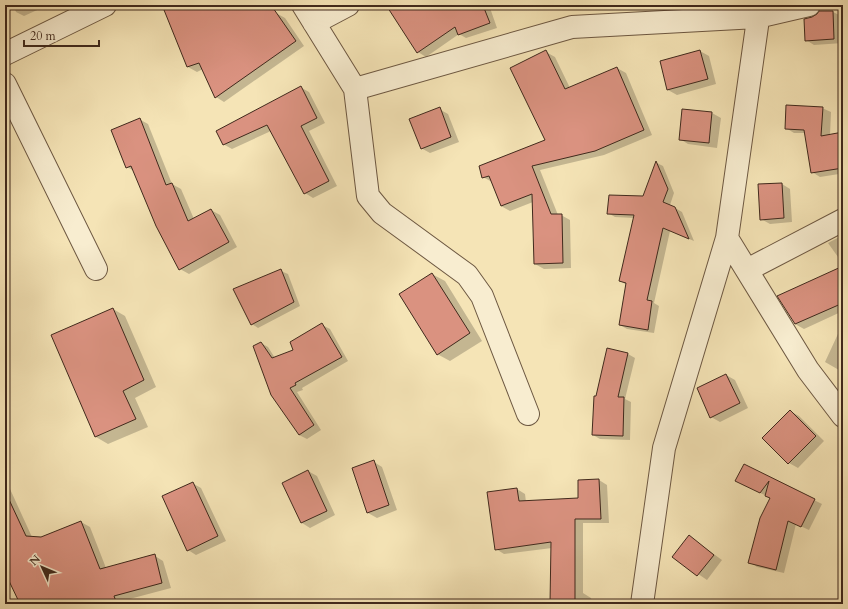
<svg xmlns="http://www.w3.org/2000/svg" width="848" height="609" font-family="Cardo,serif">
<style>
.shadow{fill:#0003}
.building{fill:#da9280;stroke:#40291c}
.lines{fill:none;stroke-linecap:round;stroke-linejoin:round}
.minor-casing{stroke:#6d5842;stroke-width:24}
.minor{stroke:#f8edd0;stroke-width:22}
</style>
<rect width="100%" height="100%" fill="#f5e4b6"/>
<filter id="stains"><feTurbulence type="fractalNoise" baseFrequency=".005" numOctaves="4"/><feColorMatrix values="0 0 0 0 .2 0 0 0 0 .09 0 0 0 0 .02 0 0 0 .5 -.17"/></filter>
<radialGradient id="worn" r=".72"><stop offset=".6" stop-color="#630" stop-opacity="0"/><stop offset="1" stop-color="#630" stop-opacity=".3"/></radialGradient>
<!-- shadow -->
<path class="shadow" d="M13,5h33v1l-22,10 -8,-4z
M171,5h96l9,8 9,5 19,28 -80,56 -8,-5 -13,-28 -6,3 -9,-5 -24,-59z
M389,5h100l8,23 -31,10 -7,-4 -33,23 -8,-5z
M833,12l8,4h2v27l-29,2 -8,-5z
M700,51l9,5 7,28 -39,11 -9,-5 -7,-28z
M546,52l9,5 15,31 47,-20 9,5 26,62 -48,20 -64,15 18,45h3l9,5 1,48 -27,1 -9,-5 -2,-62 -23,9 -9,-5 -9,-24 -9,-5 64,-37z
M300,87l9,5 16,31 -16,8 28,55 -24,12 -8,-5 -34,-62 -39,18 -9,-5z
M822,108l9,4 -1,23 13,-2v63l-4,-22 -19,3 -8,-5 -6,-39h-12l-8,-5z
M439,109l9,5 11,28 -29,11 -9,-5z
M683,110l29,3 9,5 -4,30 -29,-4 -8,-5z
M139,119l9,5 24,60 9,5 13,30 17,-9 9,5 17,32 -48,27 -9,-5 -46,-98 -7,-4z
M657,163l6,3 11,27 -4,12 12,7 12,29 -24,-10 -16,72 5,3 -5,27 -27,-4 -7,-4 7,-40 -7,-4 14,-63 -19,-1 -7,-4 35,-16z
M782,184l8,5 2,33 -22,2 -9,-5z
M843,235v29l-15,-21z
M843,267v44l-39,18 -9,-5z
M281,271l7,3 12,32 -42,22 -6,-4z
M432,274l13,7 37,60 -32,20 -13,-7z
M113,309l12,7 31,71 -21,11 13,29 -40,17 -12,-7 -44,-101z
M843,323v42l-4,5 -14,-8z
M322,325l8,4 18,32 -46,27 1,2 -6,2 24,38 -14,9 -8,-4 -38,-92 7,4 7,11 19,-7z
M608,350l20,4 7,4 -10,41 6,3 -1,38 -30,-1 -7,-4 3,-38z
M726,375l9,5 13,28 -28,14 -9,-5z
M790,411l9,5 25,25 -26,27 -9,-5z
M374,462l8,5 15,43 -20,8 -9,-5 -15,-44z
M744,465l78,39 -13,26 -13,-6 -12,49 -27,-6 -7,-5 21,-64 -27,-13z
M308,471l9,5 18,39 -25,13 -8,-5 -19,-40z
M599,480l8,5 2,38h-26v70l8,5 2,6h-49v-2l7,-1 1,-53 -48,6 -8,-5 21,-60 8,5 1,8 53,-3z
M192,483l9,5 25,53 -30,14 -8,-5z
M5,486l5,3 22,48 9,1 40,-16 9,5 16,41 49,-12 8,5 8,27 -49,13 1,3h-101l-17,-33z
M689,537l8,5 25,18 -15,20 -34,-23z"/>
<!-- building -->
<path class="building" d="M162,5h109l25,36 -81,57 -16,-35 -12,4z
M386,5h103l-5,3 6,15 -32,12 -3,-8 -38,26z
M819,11h14l1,28 -29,2 -1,-22 8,-2 5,-3z
M546,50l19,39 52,-22 27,63 -49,21 -63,15 19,48h11l1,49 -29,1 -2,-70 -31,12 -12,-30 -7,2 -3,-12 66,-26 -35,-72z
M700,50l8,29 -41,11 -7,-29z
M301,86l16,32 -16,8 28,55 -25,13 -37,-69 -44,20 -7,-14z
M786,105l37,2 -2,29 22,-4v36l-32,5 -7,-43 -19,-1z
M440,107l11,30 -30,12 -12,-30z
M682,109l30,3 -3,31 -30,-3z
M140,118l26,67 6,-2 16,38 23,-12 18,33 -50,28 -23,-44 -25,-60 -5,2 -15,-38z
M656,161l12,28 -5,13 12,5 14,32 -26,-11 -16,72 5,1 -4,29 -29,-5 7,-42 -7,-2 15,-66 -27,-1 2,-19 34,1z
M782,183l2,35 -24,2 -2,-36z
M843,266v37l-48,21 -18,-28z
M281,269l13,33 -43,23 -18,-36z
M432,273l38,60 -33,22 -38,-61z
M113,308l31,72 -21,11 13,28 -41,18 -44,-102z
M322,323l20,34 -47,26 1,2 -6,3 24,37 -15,10 -28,-40 -18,-49 8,-4 11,16 21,-8 -3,-8z
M607,348l21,5 -10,44h6l-1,39 -31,-1 2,-39h2z
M726,374l14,29 -30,15 -13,-30z
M790,410l26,26 -28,28 -26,-26z
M374,460l15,45 -22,8 -15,-45z
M744,464l71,35 -14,28 -13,-6 -12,49 -28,-7 12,-45 10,-20 -5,-2 4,-15 -9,12 -25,-12z
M308,470l19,41 -26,12 -19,-40z
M599,479l2,40h-26v85h-25l1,-62 -56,8 -8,-58 30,-4 2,13 59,-3v-18z
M193,482l25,54 -31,15 -25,-55z
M5,491l21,45 15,1 40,-16 19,48 55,-15 7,29 -48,13 3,8h-97l-11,-23 -4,-15z
M689,535l25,20 -17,21 -25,-19z"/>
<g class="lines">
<!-- minor casing -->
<g class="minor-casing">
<path id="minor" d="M303,5l52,84 13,107 14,17 85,62 15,21 46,118
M314,23l34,-18
M5,54l100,-49
M5,84l91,185
M355,89l217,-62 185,-10 52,-12
M727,238l81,132 35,46
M747,270l96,-50
M642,604l22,-156 63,-210 33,-233"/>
</g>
<!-- minor -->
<use href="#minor" class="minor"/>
</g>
<!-- margin -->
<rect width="848" height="609" fill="none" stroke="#f5e4b6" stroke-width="20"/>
<rect x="6" y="6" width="836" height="597" fill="none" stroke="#40291c" stroke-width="2"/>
<rect x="10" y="10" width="828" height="589" fill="none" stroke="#40291c"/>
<!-- north arrow -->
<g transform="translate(42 567) rotate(314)" stroke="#f8edd0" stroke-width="3" paint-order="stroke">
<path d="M0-3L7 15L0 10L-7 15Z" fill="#40291c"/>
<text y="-6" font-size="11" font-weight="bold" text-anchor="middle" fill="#40291c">N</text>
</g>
<!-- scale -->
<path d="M24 40v6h75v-6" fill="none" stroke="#40291c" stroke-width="2"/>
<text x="30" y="40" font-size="12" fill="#40291c" stroke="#f8edd0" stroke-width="3" paint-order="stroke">20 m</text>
<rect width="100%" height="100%" filter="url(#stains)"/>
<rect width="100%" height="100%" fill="url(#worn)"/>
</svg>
